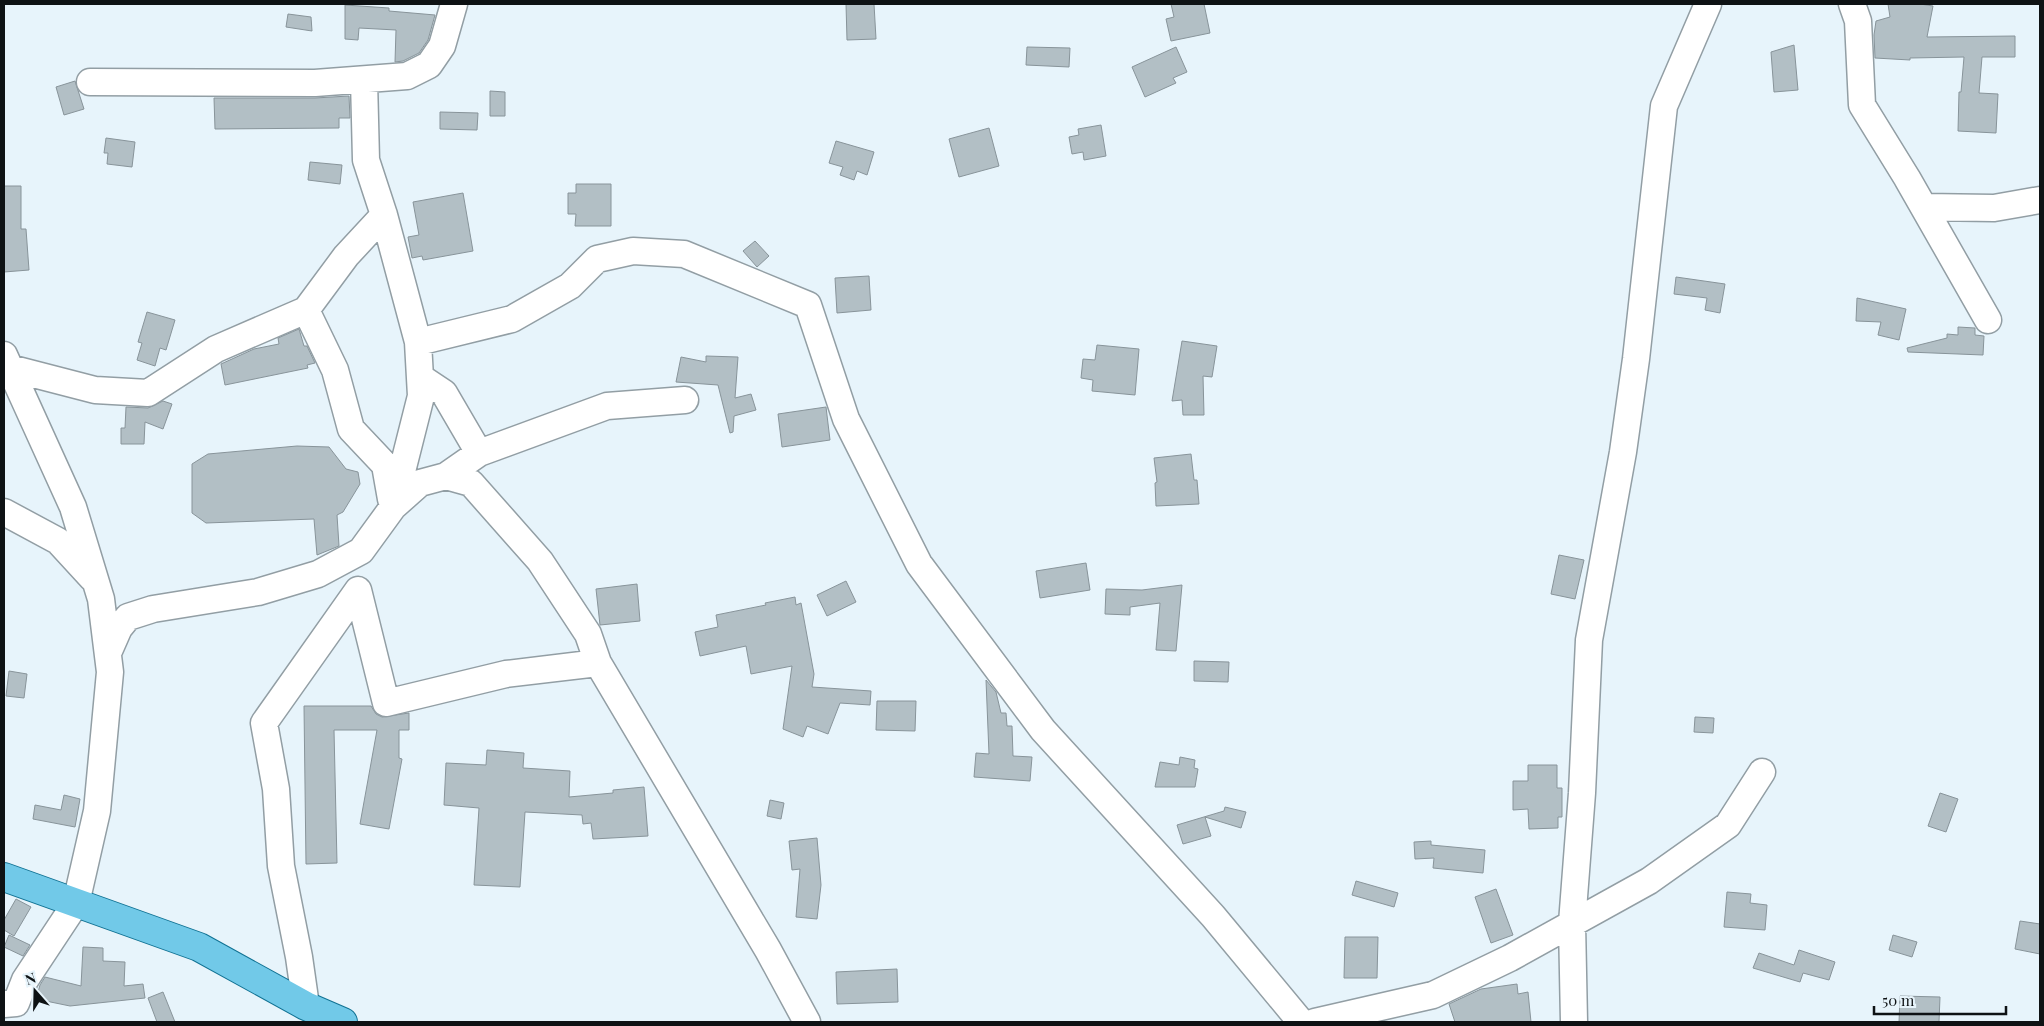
<svg xmlns="http://www.w3.org/2000/svg" width="2044" height="1026" font-family="'Playfair Display',serif">
<style>
.building{fill:#b2bfc5;stroke:#88949a}
.lines{fill:none;stroke-linecap:round;stroke-linejoin:round}
.minor-casing{stroke:#929ea4;stroke-width:29}
.major-casing{stroke:#117293;stroke-width:30}
.minor{stroke:#fff;stroke-width:26}
.major{stroke:#71c9e8;stroke-width:28}
</style>
<rect width="100%" height="100%" fill="#e7f4fb"/>
<!-- building -->
<path class="building" d="M846,4h28l2,35 -29,1z
M1171,4h33l6,29 -39,8 -5,-22 8,-2z
M1888,4h32l13,2 -6,31 88,-1v21h-33l-3,36 19,1 -2,39 -38,-2 1,-39h2l3,-35 -54,1v2l-35,-2 -1,-23 2,-14 14,-4z
M345,5l44,3v3l46,4 -7,25 -9,13 -16,8 -8,1 1,-32 -37,-2 -1,12 -13,-1z
M288,14l23,3 1,14 -26,-4z
M1794,45l4,45 -24,2 -3,-40z
M1027,47l43,1 -1,19 -43,-2z
M1176,47l11,25 -14,6 3,5 -31,14 -13,-30z
M75,81l9,28 -20,6 -8,-28z
M490,91l15,1v24h-15z
M349,96l1,22h-11v10l-124,1 -1,-31h101z
M440,112l38,1 -1,17 -37,-1z
M1101,125l5,31 -22,4 -1,-8 -11,2 -3,-17 10,-2 -1,-6z
M989,128l10,38 -40,11 -10,-38z
M106,138l29,4 -3,25 -25,-3 1,-11h-4z
M836,141l38,11 -7,23 -10,-4 -3,9 -14,-5 3,-8 -14,-4z
M310,162l32,3 -2,19 -32,-4z
M576,184h35v42h-36l1,-12h-8v-21h8z
M4,186h17v43h5l3,41 -25,2z
M463,193l10,58 -50,9 -1,-4 -10,2 -4,-21 11,-2 -6,-33z
M755,241l14,15 -12,11 -14,-16z
M869,276l2,34 -34,3 -2,-35z
M1676,277l49,7 -5,29 -15,-3 2,-12 -33,-4z
M1857,298l49,11 -7,31 -21,-5 3,-13 -25,-1z
M147,312l28,8 -9,30 -6,-2 -5,18 -18,-6 5,-17 -4,-1z
M1958,327l17,1v7l9,1 -1,19 -75,-3 -1,-4 40,-10v-4l11,1z
M299,329l5,17h3l8,17 -8,2 1,3 -83,17 -4,-21 33,-15 25,-5 -1,-6z
M1182,341l35,5 -5,31 -9,-1 1,39h-21l-1,-15 -10,1z
M1097,345l42,4 -4,46 -43,-4 1,-11 -12,-2 2,-19 12,1z
M706,356l32,1 -3,41 16,-4 5,16 -22,6 -1,16 -3,1 -12,-48 -42,-3 5,-25 25,5z
M163,401l9,3 -9,25 -18,-7 -1,22h-23v-16h4l1,-21 22,1z
M826,407l4,33 -48,7 -4,-33z
M297,446l32,1 17,22 12,3 2,12 -17,28 -6,3 2,31 -22,9 -3,-36 -108,4 -14,-10v-49l16,-10z
M1191,454l3,26h3l2,24 -43,2 -1,-23 2,-1 -3,-24z
M1559,555l25,5 -9,39 -24,-5z
M1086,563l4,27 -50,8 -4,-27z
M846,581l10,21 -29,14 -10,-21z
M637,584l3,37 -40,4 -4,-36z
M1182,585l-6,66 -20,-1 4,-47 -30,4v8l-25,-1 1,-25 36,1z
M795,597l1,8 5,-2 13,71 -2,13 59,4 -1,14 -30,-2 -12,31 -21,-8 -4,11 -20,-8 9,-63 -41,8 -5,-28 -46,10 -5,-24 23,-5 -2,-12 50,-10 -1,-2z
M1194,661l35,1 -1,20 -34,-1z
M9,671l18,3 -3,24 -18,-2z
M986,680l10,12 5,21h5l1,13h5l1,30 19,1 -2,24 -56,-4 2,-24 13,1z
M877,701h39l-1,30 -39,-1z
M304,706h67l5,8 6,3 27,-4v17h-10v28l3,1 -13,70 -29,-5 17,-94h-43l3,133 -31,1z
M1695,717l19,1 -1,15 -19,-1z
M487,750l37,3 -1,15 47,3 -1,26 44,-4v-3l31,-3 4,49 -55,3 -2,-16 -8,1 -1,-9 -57,-3 -5,75 -46,-2 5,-77 -35,-3 2,-42 40,2z
M1180,757l15,3 -1,8 4,1 -3,18h-40l5,-25 19,3z
M1528,765h29v23h5v29h-4v11l-29,1 -1,-20 -15,1v-29h15z
M1940,793l18,6 -12,33 -18,-6z
M64,795l16,4 -5,28 -42,-8 2,-14 26,5z
M770,800l14,3 -3,16 -14,-3z
M1225,807l21,5 -5,16 -36,-11 6,19 -28,8 -6,-19 47,-14z
M817,838l4,47 -4,34 -21,-2 4,-48 -8,1 -3,-29z
M1431,841v4l54,5 -2,23 -50,-5 1,-10 -19,1 -1,-17z
M1356,881l42,12 -4,14 -42,-12z
M1496,889l17,46 -22,8 -16,-46z
M1727,892l24,2 -1,9 17,2 -2,25 -41,-3z
M16,899l15,8 -17,29 -10,-6v-10z
M2020,921l20,3v30l-25,-5z
M9,935l21,10 -7,11 -19,-9z
M1893,935l24,7 -5,15 -23,-7z
M1345,937h33l-1,41h-33z
M83,947l20,1v13l22,1 -1,24 19,-2 2,14 -75,8 -34,-7 4,-14 5,-8 36,9z
M1799,950l36,12 -6,18 -26,-7 -3,9 -47,-14 6,-15 35,12z
M897,969l1,33 -61,2 -1,-32z
M1517,984l1,10 10,-2 3,30h-76l-6,-18 32,-15z
M163,992l12,30h-18l-9,-24z
M1900,996l40,1 -1,25h-40z"/>
<g class="lines">
<!-- minor casing -->
<g class="minor-casing">
<path id="minor" d="M1852,4l6,17 4,84 45,73 81,142
M364,80l2,80 18,55 34,127 3,54 -28,111
M90,82l225,1 92,-7 22,-11 13,-19 12,-42
M1924,207l70,1 46,-8
M306,310l29,60 16,59 34,36 6,34
M418,342l94,-23 58,-33 27,-27 36,-8 51,3 124,51 38,114 73,145 124,166 170,186 88,106
M4,355l69,152 28,92 9,73 -13,139 -21,92 -51,77 -9,23 -12,1
M10,368l85,22 53,3 68,-44 90,-39 40,-54 38,-41
M420,377l24,16 35,60
M446,476l33,-23 128,-47 78,-6
M4,512l54,29 34,37
M108,653l11,-25 9,-11 25,-8 105,-17 60,-18 43,-23 32,-44 27,-24 26,-7 25,7 69,78 48,73 10,29 170,287 39,72
M306,1006l-7,-49 -18,-91 -5,-77 -12,-66 94,-133 28,113 120,-29 92,-11
M1315,1022l118,-27 77,-37 139,-77 79,-56 34,-53
M1574,1022l-2,-99 10,-130 7,-153 34,-188 13,-93 28,-253 44,-102"/>
</g>
<!-- major casing -->
<g class="major-casing">
<path id="major" d="M4,877l195,70 107,59 37,16"/>
</g>
<!-- minor -->
<use href="#minor" class="minor"/>
<!-- major -->
<use href="#major" class="major"/>
</g>
<!-- border -->
<rect width="2044" height="1026" fill="none" stroke="#0e1214" stroke-width="10"/>
<!-- north arrow -->
<g transform="translate(35 991) rotate(340)" stroke="#e7f4fb" stroke-width="4" paint-order="stroke">
<path d="M0-4L9 19L0 12L-9 19Z" fill="#0e1214"/>
<text y="-8" font-size="14" font-weight="bold" text-anchor="middle" fill="#0e1214">N</text>
</g>
<!-- scale -->
<path d="M1874 1006v8h132v-8" fill="none" stroke="#0e1214" stroke-width="2.5"/>
<text x="1882" y="1006" font-size="15" fill="#0e1214" stroke="#e7f4fb" stroke-width="4" paint-order="stroke">50 m</text>
</svg>
